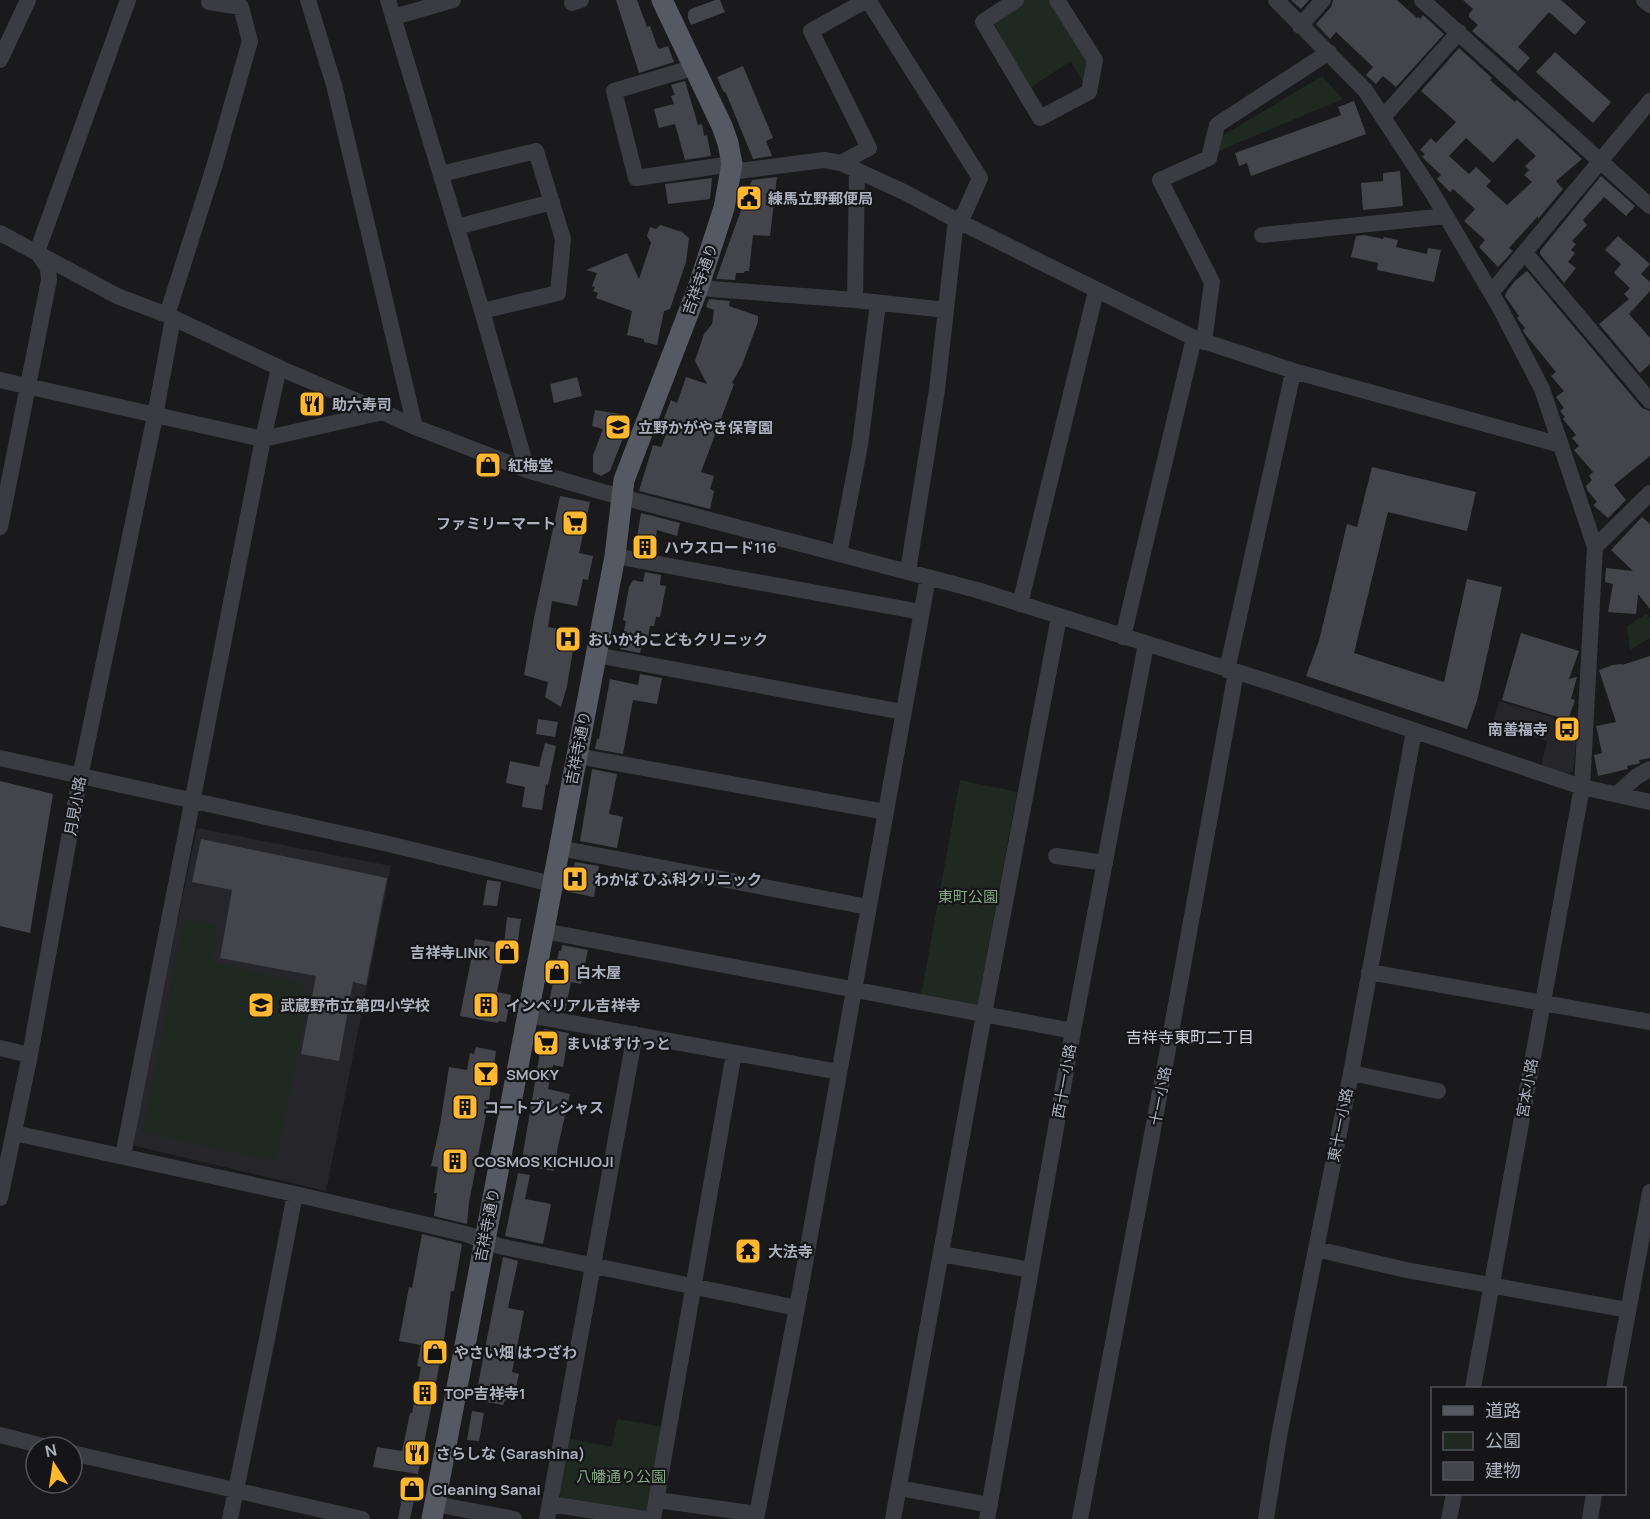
<svg xmlns="http://www.w3.org/2000/svg" width="1650" height="1519" font-family="Manrope,'Noto Sans JP',sans-serif">
<style>
.built{fill:#26262a}
.green{fill:#1f2821}
.building{fill:#44454a;fill-rule:evenodd}
.lines{fill:none;stroke-linecap:round;stroke-linejoin:round}
.minor{stroke:#3b3c42;stroke-width:16}
.major{stroke:#565961;stroke-width:21}
.labels{text-anchor:middle;dominant-baseline:central;stroke-width:4.5;stroke-linejoin:round;paint-order:stroke}
.poi-label{font-size:15px;font-weight:bold;fill:#acb1bd;stroke:#151518;text-anchor:start}
.street-label{font-size:15px;fill:#acb1bd;stroke:#151518}
.park-label{font-size:15px;fill:#82a984;stroke:#151518}
.neighbourhood-label{font-size:16px;fill:#cdd0d9;stroke:#151518}
</style>
<rect width="100%" height="100%" fill="#1a1a1d"/>
<!-- built -->
<path class="built" d="M1499,701l79,24 -5,46 -10,5 -22,-9 6,-26 -55,-16z
M197,828l194,38 -65,325 -195,-46z"/>
<!-- green -->
<path class="green" d="M1024,0h26l40,61 -4,26 -15,-26 -43,28 -36,-70z
M1322,76l21,23 -129,54 5,-15z
M1646,614l4,4v20l-20,12 -3,-24z
M960,780l57,12 -41,221 -56,-12z
M184,919l34,5 -6,38 91,21 -2,10 8,2 -33,167 -133,-30z
M617,1419l46,8 -16,85 -84,-12 -6,-8 9,-54 46,9z"/>
<!-- building -->
<path class="building" d="M616,0h21l10,27 3,-1 7,20 2,3 9,-3 6,16 -35,11z
M715,0h5l5,12 -34,13 -3,-7v-6l3,-3z
M1291,0h18l-8,9z
M1333,0h64l20,18 1,-1 2,2 3,-4 21,19 -48,53 -13,-11 -7,8 -10,-9 7,-8 -37,-35 -6,7 -14,-15 15,-17z
M1463,0h98l25,22 -11,13 -26,-23 -31,35 12,11 -12,13 -46,-40 6,-6 -9,-8v-3l4,-5z
M1459,48l33,30 -2,2 25,22 2,-2 65,59 -26,22 7,8 -25,30v-3l-29,32 4,3 -15,16 -19,-20 6,-7 -21,-19 11,-12 -22,-20 -3,3 -13,-13 4,-4 -19,-18 3,-3 -5,-4 11,-12 5,5 20,-21 -35,-31zM1466,138l27,25 24,-25 19,18 -11,10 4,4 -5,5 8,7 -25,23 -21,-19 5,-5 -15,-14 -7,7 -20,-18z
M1555,52l56,50 -18,21 -57,-51z
M743,66l30,72 -7,3 6,15 -19,3 -27,-66 -3,-2 -6,-14z
M685,81l13,44 4,-1 2,12 3,-1 4,21 -26,4 -10,-36 -16,4 -5,-19 20,-5 -3,-8 4,-1 -4,-10z
M1354,101l12,33 -115,42 -4,-13 -8,3 -4,-13 106,-38 -3,-8z
M1400,171l3,35 -40,4 -2,-27 22,-2v-8z
M1601,176l34,30 -9,10 -22,-19 -21,23 4,5 -15,16 4,3 -5,6 4,3 -7,9 8,6 -12,15 -24,-29v-3z
M777,177l-7,59 -17,-1 -4,36h-4l-1,2h-8l-1,7 -19,-1 36,-99z
M712,178l-2,21 -42,5 -3,-20z
M660,225l22,7 7,6 -3,24 -16,47 -6,2 -7,34 -13,-3v-3l-17,-4 5,-24 -36,-13 2,-5 -5,-2 2,-4 -3,-1 5,-13 -11,-3 41,-17 12,26 12,-36 -4,-7 3,-9 6,2z
M1364,235l19,4 1,-2 14,3 -2,7 31,7 1,-6 13,2 -7,32 -57,-12 1,-7 -27,-6 5,-21z
M1618,236l32,28 -9,10 9,8v9l-21,23 21,24v26l-10,9 -41,-49 30,-25 -5,-5 6,-6 -16,-15 7,-9 -16,-14z
M1527,271l115,137 8,3v45l-36,29 12,15 -18,18 -15,-13 4,-3 -10,-12 -1,-4 6,-6 -3,-4 4,-4 -19,-22 5,-4 -7,-8 4,-3 -13,-16 2,-2 -5,-6 4,-3 -8,-11 8,-6 -13,-15 5,-4 -31,-38 -2,-4 2,-2 -8,-10 2,-2 -14,-20 2,-5 8,-10z
M709,299l21,2 -1,5 29,10v6l-16,43 -10,18 2,1 -33,88 13,4 -4,13 4,2 -4,18 -71,-18 14,-46 8,2 9,-23 -7,-3 8,-21 6,3 9,-26 21,7 -12,-23 9,-27 8,-10 2,-14 -8,-3z
M577,377l5,19 -28,7 -4,-19z
M595,410l31,5 -3,23 -13,33 -9,5 -8,-4v-17l10,-26 -11,-3z
M1372,467l104,25 -9,39 -79,-19 -34,141 90,29 23,-103 35,8 -25,114 -10,28 -161,-53 13,-35 28,-117 10,3z
M560,496l30,6 -11,51 14,3 -5,24 -5,-1 -6,27 -25,-5 -4,26 28,5 -9,54 -6,21 -16,-10 3,-15 -24,-7 10,-57z
M641,513l39,10 -3,13 -20,-6 -3,22 -19,-3z
M1642,517l8,7v85l-12,-15 -2,20 -28,-2 5,-28 -8,-2 1,-14 27,3 -22,-21z
M645,572l16,3 -1,10 6,1 -6,31h-4l-2,9h-4l-2,11 -4,-1 -4,17 -20,-4 6,-28 -3,-1 6,-33 4,-7 10,2z
M1521,633l58,18 -10,28 8,-2 -6,22 4,1 -7,20 -66,-20z
M1650,656v102l-11,2 1,3 -3,1 -10,2 1,3 -30,7 -4,-21 8,-2 -6,-27 20,-4 -17,-52 14,-5 9,-1v1z
M640,674l22,4 -5,26 -24,-4 -10,54 -28,-5 2,-10h2l11,-60 28,6z
M538,719l20,3 -3,15 -19,-3z
M545,743l11,3 -8,39 -2,-1 -4,26 -20,-3 3,-20 -19,-4 4,-22 29,6z
M592,769l25,5 -8,40 14,3 -6,31 -37,-7z
M0,781l53,13 -23,139 -30,-7z
M201,839l186,39 -21,107 -13,-3 -14,79 -38,-7 15,-78 -96,-18 12,-68 -40,-8z
M575,862l24,4 -5,31 -25,-5z
M487,880l14,2 -4,24 -14,-1z
M507,917l14,2 -6,41 -11,-2 -7,34 14,3 -5,27 -7,-1 -1,2 -38,-7 15,-77 29,5z
M562,945l26,5 -7,34 -10,-2 -6,29 -17,-3 11,-57h2z
M544,1029l25,4 -6,34 -10,-2 -5,24 22,5 -12,52 -4,25 -33,-6z
M476,1047l20,4 -7,49 -20,102 -2,22 -33,-8 3,-23h-3l4,-26 -7,-1 9,-41 9,-58 18,3 3,-17 4,1z
M518,1173l12,2 -5,24 26,5 -8,40 -38,-8z
M422,1234l40,10 -8,47h-3l-8,56 -25,127 -45,-7 4,-20 25,4 8,-38h2l9,-46 -4,-1 4,-21 -22,-4 10,-54 3,1z
M503,1257l15,4 -10,47 16,3 -12,61 7,2 -6,28 -8,-2 -2,5 -28,-5z
M472,1411l12,2 -5,28 -12,-1z
M402,1498l12,2 -4,19h-12z"/>
<g class="lines">
<!-- minor -->
<path class="minor" d="M308,0l26,85 81,342
M388,0l94,311 45,159
M868,0l112,178 -16,36 -8,6 -19,170 -29,181
M1016,0l-33,22 57,96 49,-26 6,-32 -38,-60
M1276,0l89,90 65,99 70,119 42,81 53,158 -13,240 -109,601
M1422,0l228,206
M1644,0l6,5
M572,3l9,-3
M394,17l59,-17
M1300,26l23,-26
M0,60l28,-60
M695,67l-81,24 22,87 96,-14
M1384,116l75,-84
M841,163l28,-15 -58,-117 56,-31
M731,172l93,-12 17,3 65,30 50,27 238,118 103,34 264,73
M441,174l95,-23 27,88 -5,54 -76,18
M457,227l95,-25
M0,233l117,63 50,19 117,55 99,42
M1262,235l184,-19
M1526,254l124,147
M698,288l157,12 91,10
M1491,293l159,-192
M855,300l2,-130
M167,315l48,-151 35,-123 -9,-34 -32,-5
M1204,342l8,-60 -52,-102 49,-22 8,-33 112,-73
M0,380l263,59 120,-27 32,15 112,43 76,22 374,98 311,98 294,99 68,15
M0,527l49,-247 -1,-12 -11,-16 91,-252
M1595,547l55,-54
M839,554l21,-109 18,-142
M615,556l306,56
M1020,604l76,-313
M1123,637l71,-299
M596,655l307,57
M1227,670l65,-293 5,-5
M577,756l309,56
M0,758l393,87 159,39
M1617,794l19,-17 14,-8
M559,848l309,59
M1056,856l49,7
M544,931l529,100
M1369,972l281,50
M528,1015l311,57
M0,1048l30,7
M1351,1073l87,18
M14,1133l281,61 171,40 33,12 298,62
M123,1156l140,-717 16,-71
M0,1198l30,-143 50,-278 75,-361 18,-98
M1316,1249l90,21 222,40
M941,1254l90,16
M1614,1388l36,-196
M0,1435l47,12
M72,1453l290,66
M899,1488l91,17
M657,1500l100,14
M435,1504l79,15
M550,1504l95,15
M230,1519l37,-180 28,-145
M547,1519l88,-485
M653,1519l81,-466
M756,1519l41,-211 131,-731
M893,1519l91,-505 75,-397
M987,1519l86,-488 73,-387
M1080,1519l88,-470 68,-377
M1266,1519l13,-83 72,-363 63,-342
M1449,1519l5,-25
M1590,1519l4,-25"/>
<!-- major -->
<path class="major" d="M432,1519l183,-963 9,-76 74,-192 26,-80 8,-44 -4,-21 -6,-17 -60,-126"/>
</g>
<!-- icons -->
<defs>
<g id="civic-square" transform="scale(1.35)"><rect x="-9" y="-9" width="18" height="18" rx="4" fill="#ffb830" stroke="#151518"/><path d="M-.6-6.5H3V-4.5H.6V-3L4-1V1h2V6H-6V1h2V-1L-.6-3ZM-1.2 2.5V6h2.4V2.5Z" fill="#111"/></g>
<g id="restaurant-square" transform="scale(1.35)"><rect x="-9" y="-9" width="18" height="18" rx="4" fill="#ffb830" stroke="#151518"/><path d="M-5-6h1v4h1v-4h1v4h1v-4h1v5L-1.5 .5V6h-2V.5L-5-1ZM5-6V6H3V1.5H1.5Q1.5-4 5-6Z" fill="#111"/></g>
<g id="school-square" transform="scale(1.35)"><rect x="-9" y="-9" width="18" height="18" rx="4" fill="#ffb830" stroke="#151518"/><path d="M0-5L7-2L0 1L-7-2ZM-4 1L0 2.5L4 1V4Q0 6-4 4Z" fill="#111"/></g>
<g id="shop-square" transform="scale(1.35)"><rect x="-9" y="-9" width="18" height="18" rx="4" fill="#ffb830" stroke="#151518"/><path d="M-5-2.5h2.3a2.7 3.5 0 0 1 5.4 0H5L5.5 6h-11ZM-1.5-2.5h3a1.5 2.3 0 0 0-3 0Z" fill="#111"/></g>
<g id="supermarket-square" transform="scale(1.35)"><rect x="-9" y="-9" width="18" height="18" rx="4" fill="#ffb830" stroke="#151518"/><path d="M-6-5.5h2.5l.6 2H6L4.5 2H-2.5L-4.4-4H-6ZM-1.5 3.2a1.3 1.3 0 1 0 .1 0ZM3 3.2a1.3 1.3 0 1 0 .1 0Z" fill="#111"/></g>
<g id="building-square" transform="scale(1.35)"><rect x="-9" y="-9" width="18" height="18" rx="4" fill="#ffb830" stroke="#151518"/><path d="M-4-6H4V6H1V3H-1V6H-4ZM-2.5-4.3h1.7v1.8h-1.7ZM.8-4.3h1.7v1.8H.8ZM-2.5-1h1.7V.8h-1.7ZM.8-1h1.7V.8H.8Z" fill="#111"/></g>
<g id="hospital-square" transform="scale(1.35)"><rect x="-9" y="-9" width="18" height="18" rx="4" fill="#ffb830" stroke="#151518"/><path d="M-5-5h3v3.5h4V-5h3V5h-3V1.5h-4V5h-3Z" fill="#111"/></g>
<g id="bus-square" transform="scale(1.35)"><rect x="-9" y="-9" width="18" height="18" rx="4" fill="#ffb830" stroke="#151518"/><path d="M-5-6H5V4H4V6H2V4H-2V6H-4V4H-5ZM-3.5-4V0h7V-4ZM-3.5 1.2v1.5H-2V1.2ZM2 1.2v1.5H3.5V1.2Z" fill="#111"/></g>
<g id="bar-square" transform="scale(1.35)"><rect x="-9" y="-9" width="18" height="18" rx="4" fill="#ffb830" stroke="#151518"/><path d="M-6-5H6L.8 .8V4.5H3.5V6h-7V4.5H-.8V.8Z" fill="#111"/></g>
<g id="temple-square" transform="scale(1.35)"><rect x="-9" y="-9" width="18" height="18" rx="4" fill="#ffb830" stroke="#151518"/><path d="M0-6L5-2H3V0L6.5 2.5H4V6H1.5V3h-3V6H-4V2.5H-6.5L-3 0V-2H-5Z" fill="#111"/></g>
</defs>
<g fill-rule="evenodd">
<use href="#civic-square" x="749" y="198"/>
<use href="#restaurant-square" x="312" y="404"/>
<use href="#school-square" x="618" y="427"/>
<use href="#shop-square" x="488" y="465"/>
<use href="#supermarket-square" x="575" y="523"/>
<use href="#building-square" x="645" y="547"/>
<use href="#hospital-square" x="568" y="639"/>
<use href="#bus-square" x="1567" y="729"/>
<use href="#hospital-square" x="575" y="879"/>
<use href="#shop-square" x="507" y="952"/>
<use href="#shop-square" x="557" y="972"/>
<use href="#school-square" x="261" y="1005"/>
<use href="#building-square" x="486" y="1005"/>
<use href="#supermarket-square" x="546" y="1043"/>
<use href="#bar-square" x="486" y="1074"/>
<use href="#building-square" x="465" y="1107"/>
<use href="#building-square" x="455" y="1161"/>
<use href="#temple-square" x="748" y="1251"/>
<use href="#shop-square" x="435" y="1352"/>
<use href="#building-square" x="425" y="1393"/>
<use href="#restaurant-square" x="417" y="1453"/>
<use href="#shop-square" x="412" y="1489"/>
</g>
<g class="labels">
<!-- poi labels -->
<g class="poi-label">
<text x="768" y="198">練馬立野郵便局</text>
<text x="332" y="404">助六寿司</text>
<text x="638" y="427">立野かがやき保育園</text>
<text x="508" y="465">紅梅堂</text>
<text x="556" y="523" text-anchor="end">ファミリーマート</text>
<text x="664" y="547">ハウスロード116</text>
<text x="588" y="639">おいかわこどもクリニック</text>
<text x="1548" y="729" text-anchor="end">南善福寺</text>
<text x="594" y="879">わかば ひふ科クリニック</text>
<text x="488" y="952" text-anchor="end">吉祥寺LINK</text>
<text x="576" y="972">白木屋</text>
<text x="280" y="1005">武蔵野市立第四小学校</text>
<text x="506" y="1005">インペリアル吉祥寺</text>
<text x="566" y="1043">まいばすけっと</text>
<text x="506" y="1074">SMOKY</text>
<text x="484" y="1107">コートプレシャス</text>
<text x="474" y="1161">COSMOS KICHIJOJI</text>
<text x="768" y="1251">大法寺</text>
<text x="454" y="1352">やさい畑 はつざわ</text>
<text x="444" y="1393">TOP吉祥寺1</text>
<text x="436" y="1453">さらしな (Sarashina)</text>
<text x="432" y="1489">Cleaning Sanai</text>
</g>
<!-- street labels -->
<g class="street-label">
<text transform="translate(700 279) rotate(-70)">吉祥寺通り</text>
<text transform="translate(578 748) rotate(-79)">吉祥寺通り</text>
<text transform="translate(75 806) rotate(-80)">月見小路</text>
<text transform="translate(1064 1081) rotate(-80)">西十一小路</text>
<text transform="translate(1527 1088) rotate(-80)">宮本小路</text>
<text transform="translate(1160 1096) rotate(-79)">十一小路</text>
<text transform="translate(1340 1125) rotate(-79)">東十一小路</text>
<text transform="translate(487 1225) rotate(-79)">吉祥寺通り</text>
</g>
<!-- park labels -->
<g class="park-label">
<text x="968" y="896">東町公園</text>
<text x="621" y="1476">八幡通り公園</text>
</g>
<!-- neighbourhood labels -->
<g class="neighbourhood-label">
<text x="1190" y="1037">吉祥寺東町二丁目</text>
</g>
</g>
<!-- legend -->
<rect x="1431" y="1387" width="195" height="108" fill="#151518" stroke="#51535a" stroke-width="1.5"/>
<rect x="1443" y="1406" width="30" height="9" fill="#565961" stroke="#51535a" stroke-width="1.5"/>
<text x="1485" y="1417" font-size="18" fill="#acb1bd">道路</text>
<rect x="1443" y="1432" width="30" height="18" fill="#1f2821" stroke="#51535a" stroke-width="1.5"/>
<text x="1485" y="1447" font-size="18" fill="#acb1bd">公園</text>
<rect x="1443" y="1462" width="30" height="18" fill="#44454a" stroke="#51535a" stroke-width="1.5"/>
<text x="1485" y="1477" font-size="18" fill="#acb1bd">建物</text>
<!-- north arrow -->
<g transform="translate(54 1465) rotate(348)"><circle r="28" fill="#151518" stroke="#51535a" stroke-width="1.5"/>
<path d="M0-4.5L10 22L0 15L-10 22Z" fill="#ffb830"/>
<text y="-9" font-size="16" font-weight="bold" text-anchor="middle" fill="#acb1bd">N</text>
</g>
</svg>
